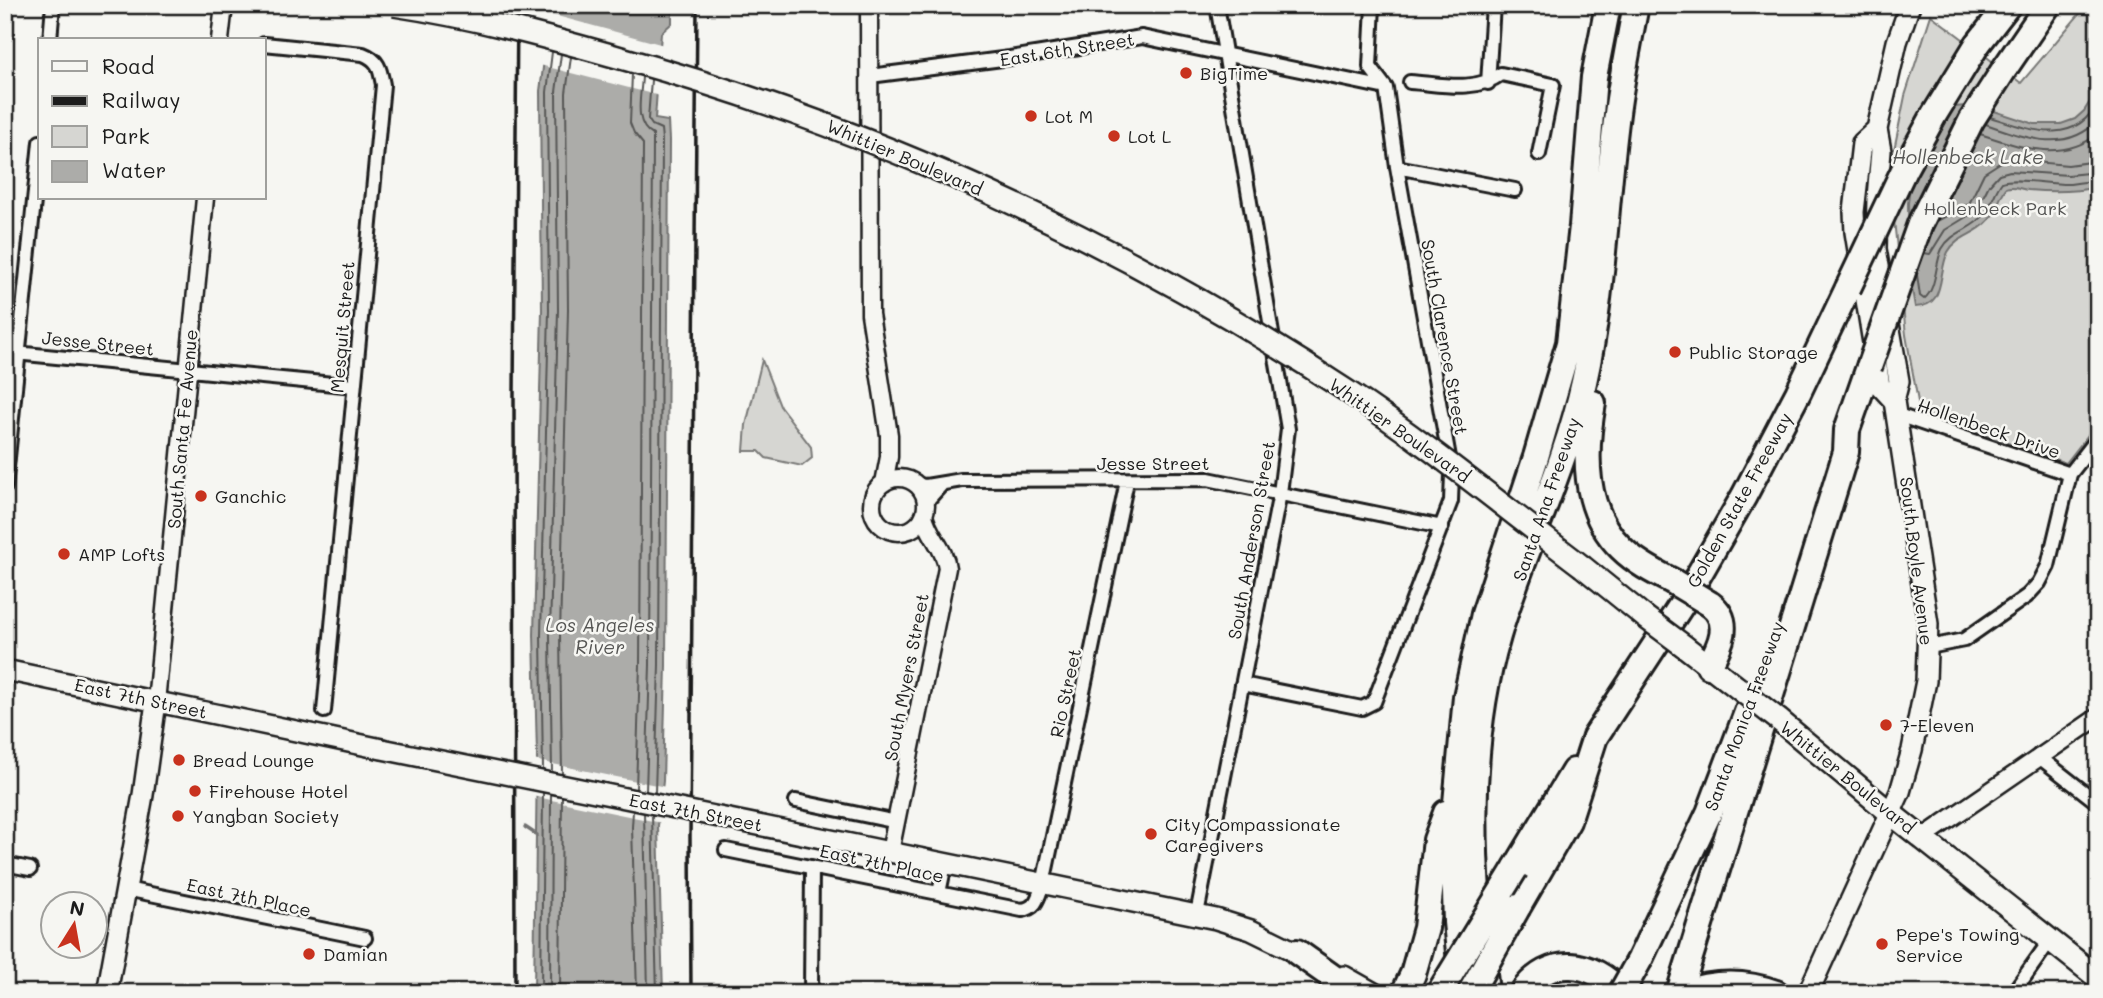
<svg xmlns="http://www.w3.org/2000/svg" width="2103" height="998" font-family="Mali,sans-serif">
<style>
.green{fill:#d6d6d2;stroke:#797977;stroke-width:2}
.water{fill:#acaca9;stroke:#727271;stroke-width:2}
.pier{fill:#f6f6f2}
.lines{fill:none;stroke-linecap:round;stroke-linejoin:round}
.shore{stroke:#565654;stroke-width:2}
.stream{stroke:#727271;stroke-width:3.5}
.minor-casing{stroke:#1c1c1c;stroke-width:18}
.tertiary-casing{stroke:#1c1c1c;stroke-width:21}
.secondary-casing{stroke:#1c1c1c;stroke-width:24}
.primary-casing{stroke:#1c1c1c;stroke-width:26}
.motorway-casing{stroke:#1c1c1c;stroke-width:30}
.minor{stroke:#f6f6f2;stroke-width:12}
.tertiary{stroke:#f6f6f2;stroke-width:16}
.secondary{stroke:#f6f6f2;stroke-width:19}
.primary{stroke:#f6f6f2;stroke-width:21}
.motorway{stroke:#f6f6f2;stroke-width:24}
.rail{stroke:#1c1c1c;stroke-width:3.5}
.secondary-bridge-casing{stroke:#1c1c1c;stroke-width:24;stroke-linecap:butt}
.primary-bridge-casing{stroke:#1c1c1c;stroke-width:26;stroke-linecap:butt}
.motorway-bridge-casing{stroke:#1c1c1c;stroke-width:30;stroke-linecap:butt}
.secondary-bridge{stroke:#f6f6f2;stroke-width:19}
.primary-bridge{stroke:#f6f6f2;stroke-width:21}
.motorway-bridge{stroke:#f6f6f2;stroke-width:24}
.poi-dot{fill:#c8321e;stroke:#f6f6f2;stroke-width:2.5}
.labels{text-anchor:middle;dominant-baseline:central;stroke-width:5;stroke-linejoin:round;paint-order:stroke}
.street-label{font-size:18px;fill:#1c1c1c;stroke:#f6f6f2}
.poi-label{font-size:18px;fill:#1c1c1c;stroke:#f6f6f2;text-anchor:start}
.park-label{font-size:18px;fill:#545453;stroke:#f6f6f2}
.water-label{font-size:19px;font-style:italic;fill:#565654;stroke:#f6f6f2}
</style>
<rect width="100%" height="100%" fill="#f6f6f2"/>
<filter id="ink" filterUnits="userSpaceOnUse"><feTurbulence type="fractalNoise" baseFrequency=".0143" numOctaves="2"/><feDisplacementMap in="SourceGraphic" scale="14" xChannelSelector="R" yChannelSelector="G"/><feConvolveMatrix kernelMatrix="1 2 1 2 8 2 1 2 1" color-interpolation-filters="sRGB"/></filter>
<g filter="url(#ink)">
<!-- green -->
<path class="green" d="M2087,5h11v417l-32,41 -146,-50 -14,-78 -15,-144 3,-41 11,-54 26,-81 90,68z
M762,360l18,46 31,41 1,11 -10,8 -36,-8 -7,-7h-15l2,-26z"/>
<!-- water -->
<path class="water" d="M551,5h121v18l-11,10 -6,86 13,2 1,19 -3,525 -3,116 -5,45 5,167h-129l3,-238 -3,-120 8,-325 -2,-219z
M2098,74v113c-22,5 -47,5 -70,3 -8,-1 -14,-5 -22,-2 -8,11 -9,25 -19,34 -12,13 -30,14 -39,30 -11,22 -1,54 -33,55l-6,-35 -1,-69 5,-44 23,-41 19,-11 21,-2 58,19h27l14,-5 9,-8 7,-11z"/>
<!-- pier -->
<path class="pier" d="M546,13l118,32 -4,51 -120,-31z
M533,760l133,27 -4,36 -130,-27z"/>
<g class="lines">
<!-- shore -->
<path class="shore" d="M632,74l-2,49 4,10 9,11 -3,521 -4,124
M642,77c-1,20 -9,47 11,58v5l-3,525 -4,126
M651,80l-3,39 4,6 9,4 1,11 -3,525 -4,127
M1990,117c38,12 85,32 108,-16
M1986,124c37,13 80,31 112,-4
M1980,134c41,13 80,29 118,0
M1937,221l32,-17 15,-31 17,-11 12,-2 55,5 30,-4
M1924,253l6,1 15,-24 31,-19 13,-26 10,-11 11,-3 58,4 30,-3
M1917,275l3,21 4,3c13,-10 11,-36 18,-50 10,-18 30,-19 42,-34 8,-10 10,-23 18,-33 14,-5 50,3 68,2 9,-1 18,-3 28,-3
M543,770l-2,-135 8,-325 -2,-218 5,-40
M552,772l-2,-137 8,-325 -2,-218 5,-38
M562,774l-2,-139 8,-325 -2,-217 5,-36
M633,811l-1,16 5,166
M644,813l4,180
M652,815l5,178
M541,993l2,-200
M550,993l1,-198
M560,993l2,-196"/>
<!-- stream -->
<path class="stream" d="M525,827l12,8"/>
<!-- minor casing -->
<g class="minor-casing">
<path id="minor" d="M50,40l3,-35
M264,44l99,10c16,6 17,15 20,31l-59,626
M870,76l140,-18 132,-21 244,51
M1410,82c31,2 64,11 91,-8l52,11 -14,69
M1488,83l5,-78
M1397,167l118,23
M5,352l349,34
M1898,415l172,59
M917,485l9,1 36,-6 246,-1 234,48
M5,487l35,-345
M926,502l16,-18
M1929,647l35,-7 63,-44 12,-13 9,-17 22,-92 28,-36
M1242,684l120,24 12,-6 77,-201 1,-27 -55,-307 -11,-79 -16,-21 3,-62
M2038,756l60,47
M796,801l101,21
M726,850l296,60c15,-2 16,-13 21,-26l84,-403
M5,864l25,5
M126,889l239,49
M939,893l6,-29
M1197,914l83,-421 8,-64 -71,-424
M811,993l1,-126
M2013,993l38,-54"/>
</g>
<!-- tertiary casing -->
<g class="tertiary-casing">
<path id="tertiary" d="M869,5l1,309 19,121v22l-5,26
M220,40l4,-35
M872 505a27 27 0 1 1 54 0a27 27 0 1 1-54 0Z
M156,702l49,-504
M1922,838l176,-121
M890,852l57,-284c-2,-20 -19,-33 -23,-53"/>
</g>
<!-- secondary casing -->
<g class="secondary-casing">
<path id="secondary" d="M1877,129l-15,14 -8,69 1,20 25,154 14,15
M5,670l377,79
M724,818l492,101 35,11 57,28
M1344,976l30,17
M107,993l36,-198 13,-93
M1808,993l92,-201 12,-42 14,-69 2,-57 -34,-223 5,-20 -23,-132 1,-51 4,-47 -4,-22 20,-87 13,-37"/>
</g>
<!-- primary casing -->
<g class="primary-casing">
<path id="primary" d="M1583,567l62,50
M1684,646l54,42
M1779,720l110,92 209,166"/>
</g>
<!-- motorway casing -->
<g class="motorway-casing">
<path id="motorway" d="M1977,45l31,-40
M2005,68l43,-63
M1593,403c-9,49 -11,107 28,145 14,14 33,24 51,33
M1709,666c11,-20 24,-45 1,-62
M1515,869l59,-98
M1518,907l50,-86 27,-84 87,-133 62,-108 54,-103 50,-105
M1297,952l58,41
M1640,959l69,-146 43,-114
M1404,993l9,-19 13,-46 10,-88 10,-27
M1463,993l-7,-71 -3,-87 13,-138 18,-83 52,-157 33,-114 13,-117 12,-149 14,-72
M1486,993c-13,-119 -22,-240 12,-357 25,-86 67,-166 86,-254 21,-94 21,-189 35,-283 5,-31 11,-63 17,-94
M1522,993c27,-39 70,-33 99,0
M1679,993l167,-541 1,-22 22,-63
M1682,993c31,-11 62,-12 94,0"/>
</g>
<!-- minor -->
<use href="#minor" class="minor"/>
<!-- tertiary -->
<use href="#tertiary" class="tertiary"/>
<!-- secondary -->
<use href="#secondary" class="secondary"/>
<!-- primary -->
<use href="#primary" class="primary"/>
<!-- motorway -->
<use href="#motorway" class="motorway"/>
<!-- rail -->
<path class="rail" d="M515,993l-1,-599 3,-389
M691,993l-1,-156 7,-832"/>
<!-- secondary-bridge casing -->
<g class="secondary-bridge-casing">
<path id="secondary-bridge" d="M382,749l342,69"/>
</g>
<!-- primary-bridge casing -->
<g class="primary-bridge-casing">
<path id="primary-bridge" d="M394,5c80,12 157,33 234,55 256,72 497,185 719,331 82,54 158,117 236,176
M1645,617l39,29
M1738,688l41,32"/>
</g>
<!-- motorway-bridge casing -->
<g class="motorway-bridge-casing">
<path id="motorway-bridge" d="M1848,288l56,-118 30,-55 43,-70
M1869,367l51,-143 51,-103 34,-53
M1672,581l38,23
M1439,993l76,-124
M1470,993l48,-86
M1621,993l19,-34"/>
</g>
<!-- secondary-bridge -->
<use href="#secondary-bridge" class="secondary-bridge"/>
<!-- primary-bridge -->
<use href="#primary-bridge" class="primary-bridge"/>
<!-- motorway-bridge -->
<use href="#motorway-bridge" class="motorway-bridge"/>
</g>
</g>
<!-- markers -->
<g class="poi-dot">
<circle cx="1186" cy="73" r="7"/>
<circle cx="1031" cy="116" r="7"/>
<circle cx="1114" cy="136" r="7"/>
<circle cx="1675" cy="352" r="7"/>
<circle cx="201" cy="496" r="7"/>
<circle cx="64" cy="554" r="7"/>
<circle cx="1886" cy="725" r="7"/>
<circle cx="179" cy="760" r="7"/>
<circle cx="195" cy="791" r="7"/>
<circle cx="178" cy="816" r="7"/>
<circle cx="1151" cy="834" r="7"/>
<circle cx="1882" cy="944" r="7"/>
<circle cx="309" cy="954" r="7"/>
</g>
<g class="labels">
<!-- street labels -->
<g class="street-label">
<text transform="translate(1067 49) rotate(-9)">East 6th Street</text>
<text transform="translate(905 157) rotate(23)">Whittier Boulevard</text>
<text transform="translate(342 327) rotate(-85)">Mesquit Street</text>
<text transform="translate(1445 337) rotate(80)">South Clarence Street</text>
<text transform="translate(98 343) rotate(6)">Jesse Street</text>
<text transform="translate(1989 428) rotate(19)">Hollenbeck Drive</text>
<text transform="translate(182 429) rotate(-85)">South Santa Fe Avenue</text>
<text transform="translate(1400 430) rotate(35)">Whittier Boulevard</text>
<text x="1153" y="463">Jesse Street</text>
<text transform="translate(1546 499) rotate(-71)">Santa Ana Freeway</text>
<text transform="translate(1739 500) rotate(-61)">Golden State Freeway</text>
<text transform="translate(1251 540) rotate(-80)">South Anderson Street</text>
<text transform="translate(1917 561) rotate(83)">South Boyle Avenue</text>
<text transform="translate(906 677) rotate(-79)">South Myers Street</text>
<text transform="translate(1065 693) rotate(-78)">Rio Street</text>
<text transform="translate(141 698) rotate(12)">East 7th Street</text>
<text transform="translate(1744 716) rotate(-70)">Santa Monica Freeway</text>
<text transform="translate(1848 777) rotate(39)">Whittier Boulevard</text>
<text transform="translate(696 812) rotate(11)">East 7th Street</text>
<text transform="translate(882 863) rotate(12)">East 7th Place</text>
<text transform="translate(249 897) rotate(12)">East 7th Place</text>
</g>
<!-- poi labels -->
<g class="poi-label">
<text x="1200" y="73">BigTime</text>
<text x="1045" y="116">Lot M</text>
<text x="1128" y="136">Lot L</text>
<text x="1689" y="352">Public Storage</text>
<text x="215" y="496">Ganchic</text>
<text x="78" y="554">AMP Lofts</text>
<text x="1900" y="725">7-Eleven</text>
<text x="193" y="760">Bread Lounge</text>
<text x="209" y="791">Firehouse Hotel</text>
<text x="192" y="816">Yangban Society</text>
<text x="1165" y="824">City Compassionate<tspan x="1165" dy="21">Caregivers</tspan></text>
<text x="1896" y="934">Pepe's Towing<tspan x="1896" dy="21">Service</tspan></text>
<text x="323" y="954">Damian</text>
</g>
<!-- park labels -->
<g class="park-label">
<text x="1995" y="208">Hollenbeck Park</text>
</g>
<!-- water labels -->
<g class="water-label">
<text x="1968" y="156">Hollenbeck Lake</text>
<text x="600" y="624">Los Angeles<tspan x="600" dy="22">River</tspan></text>
</g>
</g>
<!-- margin -->
<rect width="2103" height="998" fill="none" stroke="#f6f6f2" stroke-width="28"/>
<rect x="14" y="14" width="2075" height="970" fill="none" stroke="#1c1c1c" stroke-width="2.5" filter="url(#ink)"/>
<!-- legend -->
<rect x="38" y="38" width="228" height="161" fill="#f6f6f2" stroke="#9f9f9c" stroke-width="2"/>
<rect x="52" y="61" width="35" height="10" fill="#f6f6f2" stroke="#9f9f9c" stroke-width="2"/>
<text x="102" y="74" font-size="21" fill="#1c1c1c">Road</text>
<rect x="52" y="96" width="35" height="10" fill="#1c1c1c" stroke="#9f9f9c" stroke-width="2"/>
<text x="102" y="108" font-size="21" fill="#1c1c1c">Railway</text>
<rect x="52" y="126" width="35" height="21" fill="#d6d6d2" stroke="#9f9f9c" stroke-width="2"/>
<text x="102" y="144" font-size="21" fill="#1c1c1c">Park</text>
<rect x="52" y="161" width="35" height="21" fill="#acaca9" stroke="#9f9f9c" stroke-width="2"/>
<text x="102" y="178" font-size="21" fill="#1c1c1c">Water</text>
<!-- north arrow -->
<g transform="translate(74 925) rotate(11)"><circle r="33" fill="#f6f6f2" stroke="#9f9f9c" stroke-width="2"/>
<path d="M0-5L12 26L0 18L-12 26Z" fill="#c8321e"/>
<text y="-10" font-size="19" font-weight="bold" text-anchor="middle" fill="#1c1c1c">N</text>
</g>
</svg>
